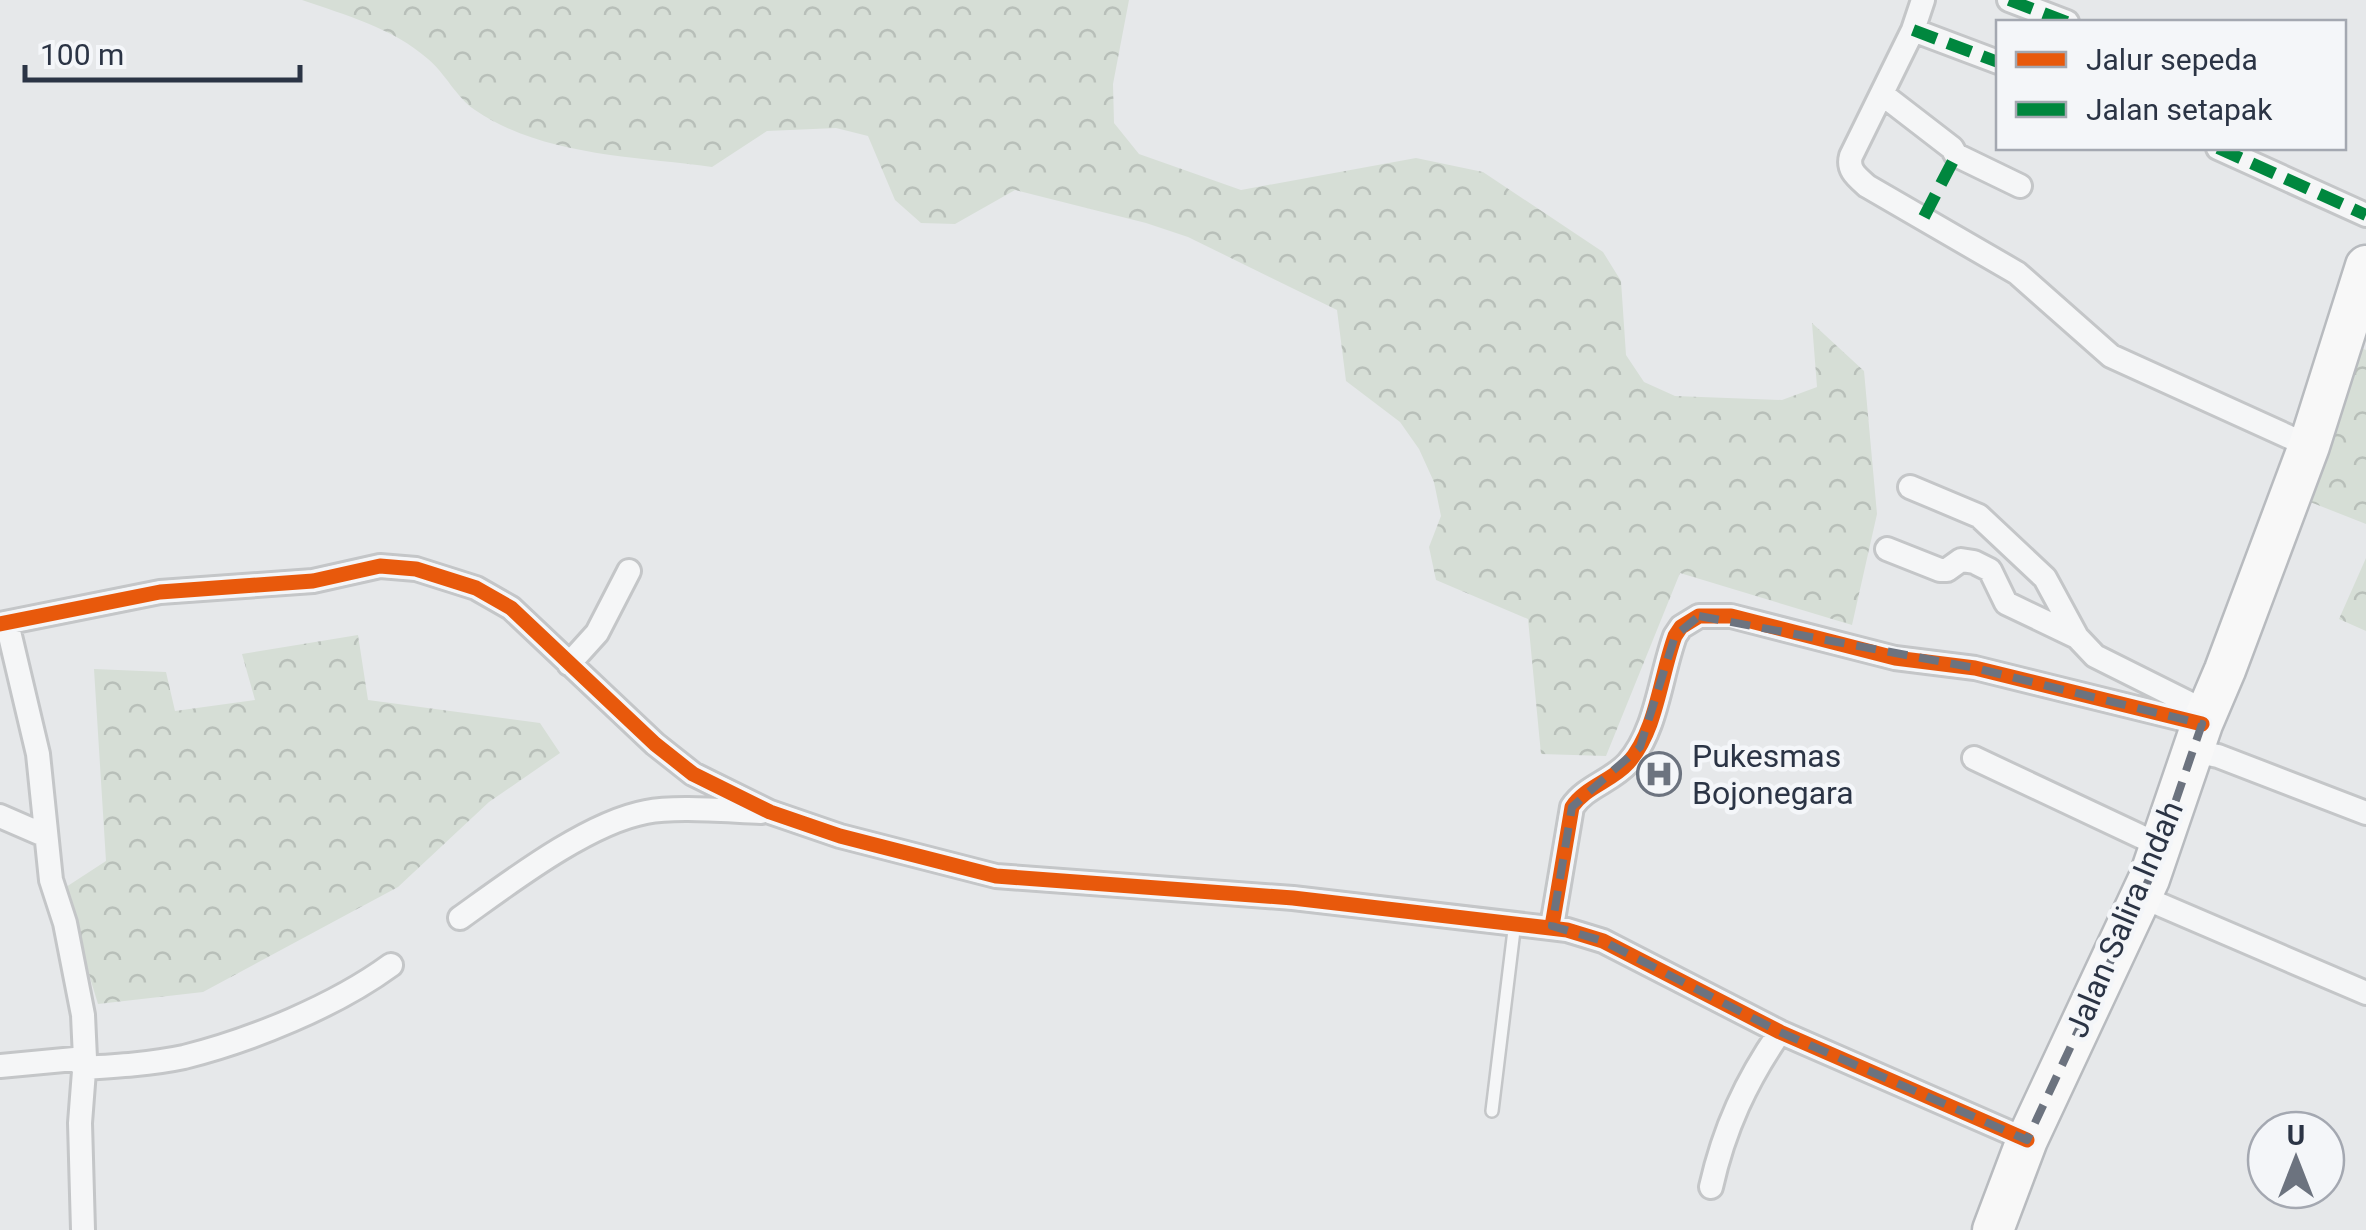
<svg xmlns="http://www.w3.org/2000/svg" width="2366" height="1230" font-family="Roboto,sans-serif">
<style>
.forest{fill:url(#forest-crowns)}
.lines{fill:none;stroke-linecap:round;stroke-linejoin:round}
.lane-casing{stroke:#c4c6c8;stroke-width:16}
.street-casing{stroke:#c4c6c8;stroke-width:28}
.highway-casing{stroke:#b8bbbf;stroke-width:45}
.lane{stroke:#f5f6f7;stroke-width:11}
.street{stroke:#f5f6f7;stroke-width:22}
.highway{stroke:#f8f8f8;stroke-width:40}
.quiet{stroke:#00873e;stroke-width:12;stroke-dasharray:25 12;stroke-linecap:butt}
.cycleway-casing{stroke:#f4f6f9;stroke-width:21}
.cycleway{stroke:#e8590c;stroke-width:15}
.marked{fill:none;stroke:#6c737f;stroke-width:8;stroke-dasharray:20 12;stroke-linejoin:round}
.labels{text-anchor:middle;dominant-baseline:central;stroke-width:9;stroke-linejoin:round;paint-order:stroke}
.poi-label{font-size:32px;fill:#2b3445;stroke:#f4f6f9;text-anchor:start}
.street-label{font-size:32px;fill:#2b3445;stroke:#f4f6f9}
</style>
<defs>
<pattern id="forest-crowns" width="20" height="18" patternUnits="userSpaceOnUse" patternTransform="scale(2.5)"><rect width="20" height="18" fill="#d6ded6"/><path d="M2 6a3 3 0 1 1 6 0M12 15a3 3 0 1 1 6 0" fill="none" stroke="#b8bfb9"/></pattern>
</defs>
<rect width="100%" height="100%" fill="#e6e8ea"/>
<!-- forest -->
<path class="forest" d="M302,0h827l-16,84 1,39 25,31 102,36 175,-32 67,14 120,80 18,29 5,74 18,27 31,14 107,4 35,-13 -5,-64 52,48 13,143 -25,111 -172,-52 -74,183 -65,-2 -13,-135 -92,-39 -7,-33 12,-31 -7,-34 -15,-33 -19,-27 -54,-41 -9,-71 -149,-73 -42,-14 -131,-33 -60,34 -34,-1 -26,-23 -27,-64 -32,-8 -69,3 -55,36c-79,-11 -169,-11 -237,-57 -19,-13 -30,-37 -47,-51 -35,-31 -83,-44 -126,-59z
M2352,344l14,6v174l-66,-26z
M2366,558v73l-27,-12z
M358,635l10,65 172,23 20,30 -71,49 -91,85 -195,105 -105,12 -35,-115 43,-28 -12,-192 72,3 9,39 80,-11 -13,-46z"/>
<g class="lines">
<!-- lane casing -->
<g class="lane-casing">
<path id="lane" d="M1492,1111l23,-189"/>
</g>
<!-- street casing -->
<g class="street-casing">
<path id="street" d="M1923,0l-10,30 -62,126c-4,14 6,21 16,30l150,87 94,83 198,90
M2009,0l58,22
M1913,30l85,32
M1882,94l70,54 4,7 64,31
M2218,148l148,67
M1910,487l69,29 66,62 32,59
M1887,549l53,21h7l14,-10 13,2 16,8 16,33 71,34 18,19 112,56
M7,623l31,131 13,126 14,43 18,92 2,43 -5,65 3,107
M0,624l160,-32 153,-11 67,-15 36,3 60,19 35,20 144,136 38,30 77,38 70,24 156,40 297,22 274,32 36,11 177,91 247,108
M569,664l28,-31 32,-62
M2193,751l25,5 148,57
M1974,758l187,88
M0,816l46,20
M2140,896l226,97
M460,918c49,-35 127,-95 186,-106 30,-6 83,-1 115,0
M1552,926l20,-119c13,-20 40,-26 56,-44 29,-33 32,-86 47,-127l6,-9 18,-11h32l164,42 80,10 227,56
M0,1066l85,-8
M83,1068c34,-2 68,-4 101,-11 68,-17 151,-51 207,-92
M1711,1187c13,-58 35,-106 69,-155"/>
</g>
<!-- highway casing -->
<g class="highway-casing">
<path id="highway" d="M1993,1230l34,-90 122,-261 53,-155 23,-54 84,-224 57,-180"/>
</g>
<!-- lane -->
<use href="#lane" class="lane"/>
<!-- street -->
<use href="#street" class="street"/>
<!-- highway -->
<use href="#highway" class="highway"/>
<!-- quiet -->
<path class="quiet" d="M2009,0l58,22
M1913,30l85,32
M2218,148l148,67
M1924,217l32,-62"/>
<!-- cycleway casing -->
<g class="cycleway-casing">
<path id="cycleway" d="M0,624l160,-32 153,-11 67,-15 36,3 60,19 35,20 144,136 38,30 77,38 70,24 156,40 297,22 274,32 36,11 177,91 247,108
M1552,926l20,-119c13,-20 40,-26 56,-44 29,-33 32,-86 47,-127l6,-9 18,-11h32l164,42 80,10 227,56"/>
</g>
<!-- cycleway -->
<use href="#cycleway" class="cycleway"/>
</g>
<!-- marked area -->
<path class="marked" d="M1699,616l276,52 227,56 -53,155 -122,261 -247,-108 -177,-91 -51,-15 20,-119 68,-60 35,-111z"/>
<!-- icons -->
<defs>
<g id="hospital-ring" transform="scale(2.25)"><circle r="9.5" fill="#f4f6f9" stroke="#6c737f" stroke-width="1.5"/><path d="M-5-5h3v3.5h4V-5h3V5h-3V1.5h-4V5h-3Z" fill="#6c737f"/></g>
</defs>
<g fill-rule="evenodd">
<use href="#hospital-ring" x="1659" y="774"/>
</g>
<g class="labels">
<!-- poi labels -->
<g class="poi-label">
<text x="1692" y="756">Pukesmas<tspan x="1692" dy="37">Bojonegara</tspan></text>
</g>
<!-- street labels -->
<g class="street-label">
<text transform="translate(2124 919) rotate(-67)">Jalan Salira Indah</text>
</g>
</g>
<!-- legend -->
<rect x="1996" y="20" width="350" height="130" fill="#f4f6f9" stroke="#a4a8b1" stroke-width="2.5"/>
<rect x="2016" y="52" width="50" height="15" fill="#e8590c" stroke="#a4a8b1" stroke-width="2.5"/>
<text x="2086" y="70" font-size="30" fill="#2b3445">Jalur sepeda</text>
<rect x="2016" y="102" width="50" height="15" fill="#00873e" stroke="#a4a8b1" stroke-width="2.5"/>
<text x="2086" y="120" font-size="30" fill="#2b3445">Jalan setapak</text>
<!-- north arrow -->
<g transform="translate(2296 1160)"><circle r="48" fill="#f4f6f9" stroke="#a4a8b1" stroke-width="2.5"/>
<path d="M0-8L18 38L0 25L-18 38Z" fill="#6c737f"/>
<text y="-15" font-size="28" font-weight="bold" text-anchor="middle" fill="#2b3445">U</text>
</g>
<!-- scale -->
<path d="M25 65v15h275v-15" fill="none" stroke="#2b3445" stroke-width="5"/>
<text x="40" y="65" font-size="30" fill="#2b3445" stroke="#f4f6f9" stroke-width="8" paint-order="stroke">100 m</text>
</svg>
